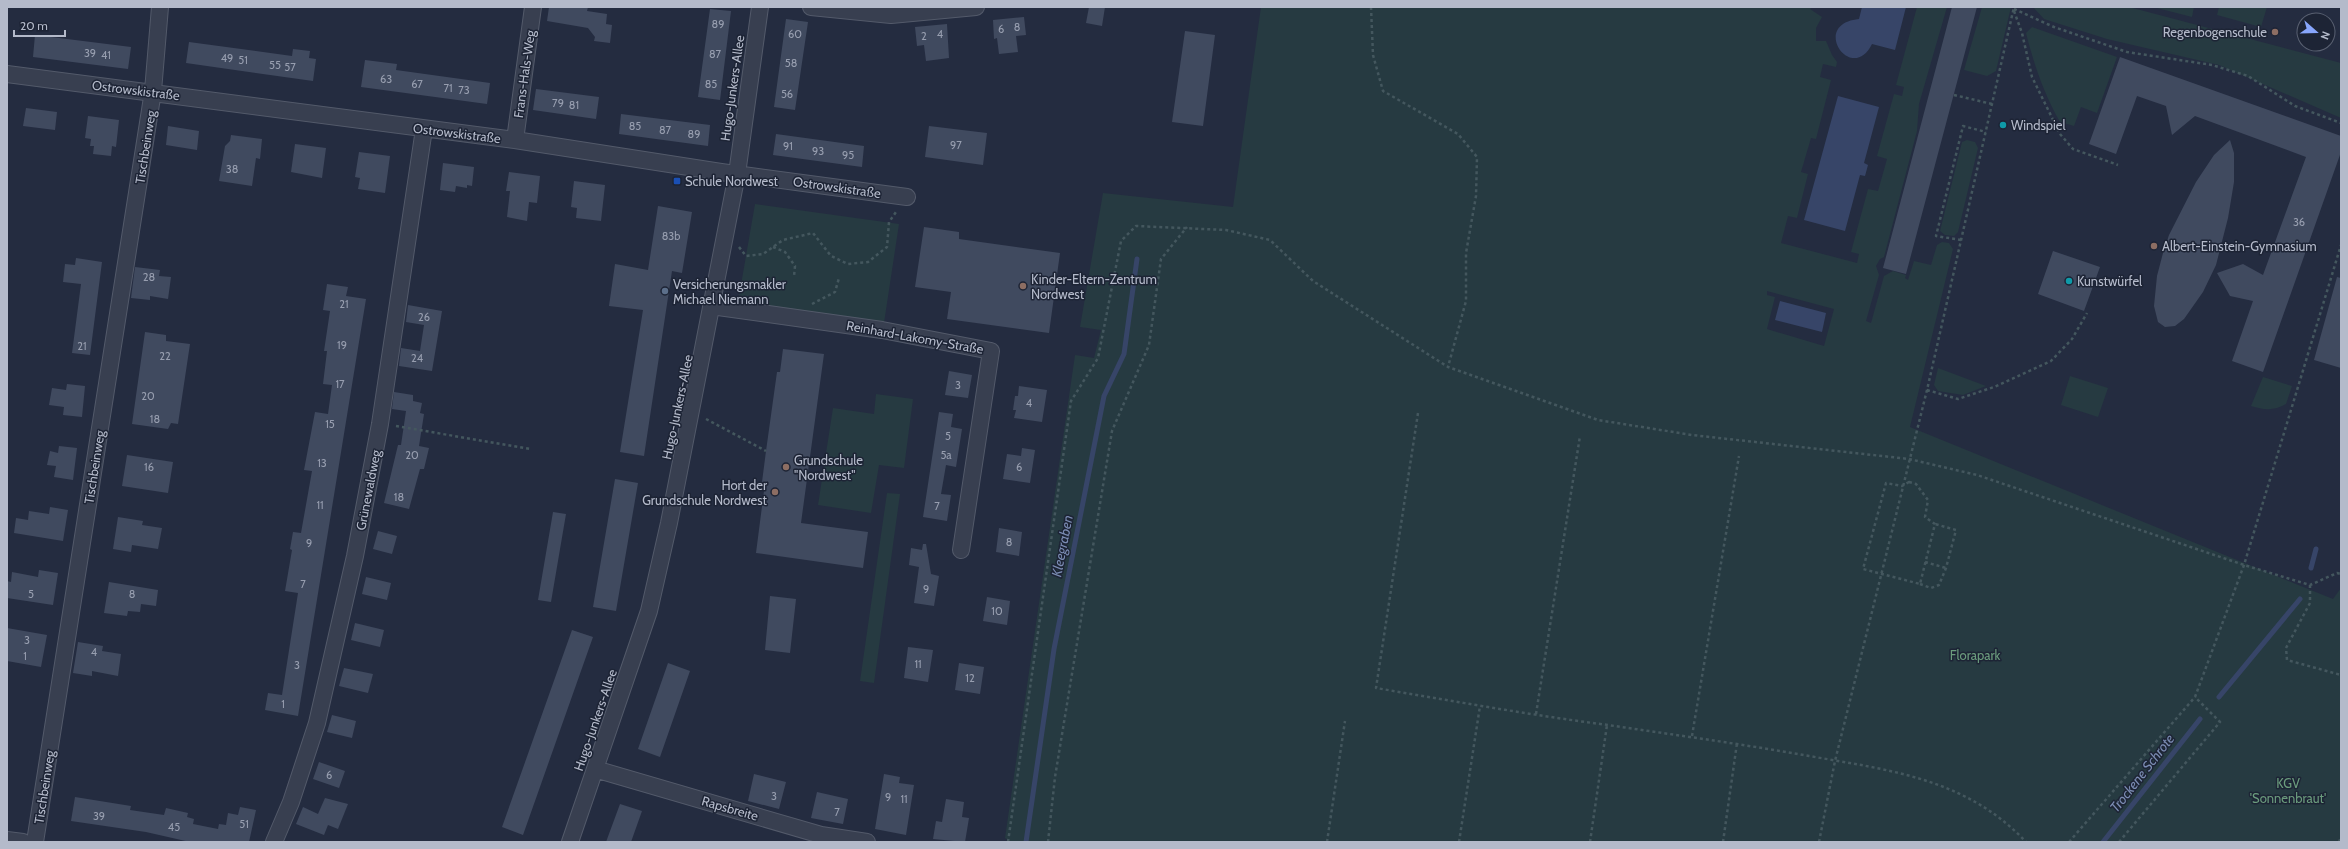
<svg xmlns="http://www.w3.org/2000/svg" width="2348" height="849" font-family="Cabin,sans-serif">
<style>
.green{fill:#263a41;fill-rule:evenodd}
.water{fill:#374568}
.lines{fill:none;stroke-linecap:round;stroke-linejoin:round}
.stream{stroke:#374568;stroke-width:5}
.building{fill:#404a5f}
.street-casing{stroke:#535a6a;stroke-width:18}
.path{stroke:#44575e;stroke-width:2.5;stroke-dasharray:3 3;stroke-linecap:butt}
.street{stroke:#383f50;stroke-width:16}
.education-dot{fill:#8d6e63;stroke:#1d2435;stroke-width:1.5}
.culture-dot{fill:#0f9aa8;stroke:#1d2435;stroke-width:1.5}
.transit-dot{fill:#1a4fb4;stroke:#1d2435;stroke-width:1.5}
.service-dot{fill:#5c6f8a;stroke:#1d2435;stroke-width:1.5}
.labels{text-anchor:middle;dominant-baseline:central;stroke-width:3;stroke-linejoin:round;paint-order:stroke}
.number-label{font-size:11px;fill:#979eaf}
.poi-label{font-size:13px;fill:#b4baca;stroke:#1d2435;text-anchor:start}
.street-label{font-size:13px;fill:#b4baca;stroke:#1d2435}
.park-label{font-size:13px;fill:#6b9c7d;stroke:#1d2435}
.water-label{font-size:14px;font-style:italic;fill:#7b8cb3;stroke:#1d2435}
</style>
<rect width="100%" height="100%" fill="#242c40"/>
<!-- green -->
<path class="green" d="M1261,7h551l-2,2 12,8 -6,11v13h10l6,14 5,7 -1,5 -13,-3 -3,13 11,3 -15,59 -5,-1 -10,34 7,2 -11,44 -9,-2 -7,27 76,20 2,-9 -8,-2 17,-63 10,2 9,-32 -10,-3 17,-62 8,2 2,-9 -8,-2 21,-78h30l-28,97 -2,27 -33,126 -4,2 -4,7 3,9 -13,46 5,2 13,-47 9,-5 13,4 -1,3 3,2 6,-19 17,4 6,-20 5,-3 7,1 4,6 -43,178 423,172 8,-11v254h-1330l-6,-4 70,-483 19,3 7,-28 -21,-3 23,-134 130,14zM1767,291l67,18 -10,37 -57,-17 8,-32 -8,-2z
M1982,7h29l-15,64 -9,5 -23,-6z
M2033,7h96l212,56v55l-122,-53 -112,-26 -63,-20z
M2153,7h41l-2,10z
M2219,7h48l-6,20 -44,-12z
M2032,27l85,30 -20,56 -16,-6 -7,19 -14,-4c-16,-28 -26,-57 -34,-89z
M1967,140l8,2 3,6 -20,84 -4,4 -9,-1 -5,-4 22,-89z
M755,204l144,20 -15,99 -146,-21z
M1938,368l48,18 -23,9 -25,-4 -4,-6z
M2070,376l38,12 -10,29 -37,-12z
M2263,377l29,9 -6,18c-12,7 -22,6 -35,2z
M876,394l37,5 -9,69 -25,-3 -8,48 -53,-8 15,-97 41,6z
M887,493l13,1 -26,189 -14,-2z"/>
<!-- water -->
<path class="water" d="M1862,7h44l-11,43 -23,-6c-20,41 -63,-20 -13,-25z
M1838,96l41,11 -15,56 4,2 -3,11 -5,-1 -15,56 -41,-11z
M1780,301l46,12 -4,19 -47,-12z"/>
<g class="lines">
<!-- stream -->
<path class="stream" d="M2311,568l5,-19
M2219,697l81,-98
M1026,842l28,-193 50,-253 20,-42 13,-95
M2103,842l97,-123"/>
</g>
<!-- building -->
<path class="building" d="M549,7h39l-1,4 20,3 -1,10 6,1 -2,18 -16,-2 1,-4 -7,-9 -41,-7z
M1089,7h16l-3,19 -16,-3z
M1952,7h25l-71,267 -23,-6z
M710,9l21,2 -11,89 -22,-3z
M1024,17l2,18 -10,1 2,16 -19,2 -2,-16 -3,1 -1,-19z
M786,19l22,3 -13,88 -21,-3z
M947,24l2,34 -23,3 -2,-16 -7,1 -2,-19z
M1185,31l30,4 -12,91 -31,-4z
M35,35l96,12 -3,22 -95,-12z
M189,42l103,14 1,-7 17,2 -1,7 7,1 -3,22 -127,-18z
M2120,57l221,79v16l-78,220 -31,-11 21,-60 -23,-5 -13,-23 26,-9 20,11 43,-118 -111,-41 -23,19 -6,-29 -29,-10 -21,58 -27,-10z
M365,60l32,4 -1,6 94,13 -3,21 -126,-17z
M536,89l63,8 -3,22 -63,-9z
M26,108l31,4 -2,18 -32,-4z
M621,114l89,11 -2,21 -89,-12z
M88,116l31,4 -3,27 -4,-1 -1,10 -18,-2 1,-8h-4l1,-7 -6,-1z
M168,126l31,5 -2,19 -31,-5z
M929,126l58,7 -4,32 -58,-8z
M776,134l88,12 -2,21 -89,-12z
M231,135l31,4 -2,20 -4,-1 -4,28 -33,-5 6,-35 5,-5z
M2230,140l4,13v29l-6,36 -12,47 -13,27 -19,27 -9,7 -10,1 -7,-5 -4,-16 3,-30 6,-23 6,-18 27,-53 18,-27z
M295,144l31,4 -4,30 -31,-6z
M359,152l31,4 -5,37 -27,-4 2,-11 -5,-1z
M443,163l31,4 -2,19 -5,-1v3l-11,-2 -1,6 -15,-2z
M509,172l31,4 -3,27 -8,-1 -2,19 -20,-4 3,-26h-4z
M574,181l31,4 -4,36 -25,-3 1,-10 -6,-1z
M658,206l34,6 -10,61 -10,-2 -28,185 -24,-4 23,-142 -34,-4 6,-42 33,6z
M924,227l35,5v7l101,14 -11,80 -102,-14 4,-27 -36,-5z
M2053,251l47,16 -16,44 -46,-17z
M76,258l26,4 -12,93 -18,-2 9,-69 -18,-2 2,-18 10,1z
M135,267l25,3 -1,6 12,1 -3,22 -18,-3v4l-19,-2z
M2337,277l4,1v90l-27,-8z
M327,284l21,3 -2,9 20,3 -68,417 -33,-6 3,-17 14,2 16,-102 -13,-2 7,-41 -2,-1 3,-17 8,1 11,-62 -8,-1 11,-58 13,2 4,-29 -9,-1 4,-33h-3l6,-40 -7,-1z
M408,305l34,6 -10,60 -33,-5 2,-18 19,3 4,-26 -18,-3z
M145,332l21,3v6l24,3 -12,80 -7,-1 -3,6 -36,-5z
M783,349l41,5 -23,169 67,9 -5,36 -107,-15 9,-70 -3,-1 4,-31 11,-79h3z
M949,371l23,4 -4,23 -23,-3z
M67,384l18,2 -3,31 -19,-2 1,-8 -15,-2 3,-17 14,2z
M1019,386l28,4 -5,32 -28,-4 2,-8h-3l2,-14h3z
M394,392l19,3v6l9,2 -2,10 4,1 -5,32 10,2 -5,21h-4l-11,40 -25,-6 14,-58h3l5,-34 -14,-2z
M939,412l14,2 -2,13 11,2 -6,38 -10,-2 -5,29 10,1 -4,26 -24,-4z
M59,446l18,2 -4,32 -19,-3 2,-11 -9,-1 3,-14 8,2z
M1022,448l13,2 -5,33 -27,-4 4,-25 14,2z
M127,455l46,7 -5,31 -46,-7z
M615,479l23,4 -22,128 -23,-4z
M50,507l18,3 -5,31 -49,-8 2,-15 12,2 1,-9 20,3z
M553,512l13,2 -15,88 -13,-2z
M118,517l25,4 -1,4 20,3 -4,21 -26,-4 -1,7 -18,-3z
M999,528l23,4 -3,24 -23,-4z
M378,531l19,5 -5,18 -19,-5z
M923,544h3l5,30 8,2 -5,30 -20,-3 5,-36 -10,-2 2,-17 11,2z
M39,570l19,3 -5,32 -46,-7v-17l4,1 1,-10 26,5z
M366,577l25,6 -4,17 -25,-6z
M109,582l49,8 -2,16 -15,-2 -1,8 -12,-1 -1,5 -23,-3z
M770,596l26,3 -6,54 -25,-3z
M987,597l23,4 -3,24 -24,-4z
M355,623l29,7 -4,17 -29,-7z
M7,628l40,7 -6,32 -34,-6z
M572,630l21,7 -70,198 -21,-8z
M78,642l25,4 -1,5 19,3 -3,22 -26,-5v5l-19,-3z
M908,647l25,3 -5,32 -24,-4z
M668,663l22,8 -30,86 -22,-8z
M959,663l25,4 -4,27 -25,-4z
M344,668l29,6 -5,19 -29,-7z
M332,715l24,6 -4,17 -25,-6z
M319,762l26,9 -6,17 -26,-9z
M754,774l32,8 -7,27 -31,-8z
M884,774l16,3 -1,6 15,2 -8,50 -31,-6z
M817,792l31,7 -5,25 -32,-6z
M75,797l56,9 -1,4 34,5 2,-7 22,5 -1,4 7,2 -1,5 25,5 1,-5 7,1 2,-12 10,2 2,-8 16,3 -7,32h-59l-44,-10 -75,-11z
M325,798l23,6 -10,25 -10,-4 -4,10 -28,-11 7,-17 15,7z
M946,799l18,3 -2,15 7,1 -4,24 -32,-3 3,-18 6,1z
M620,804l22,7 -11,31h-25z"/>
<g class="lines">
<!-- street casing -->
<g class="street-casing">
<path id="street" d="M811,7l80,8 85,-8
M7,74l508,66 206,32 186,25
M515,140l18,-133
M711,306l171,24 109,21 -30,199
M595,769l226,66 46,7
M7,840l16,2
M35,842l118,-751 7,-84
M274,842l17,-40 26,-79 38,-167 25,-132 44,-295
M570,842l79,-231 20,-88 68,-349 23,-167"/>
</g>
<!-- path -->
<path class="path" d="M1371,7l2,48 10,36 75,43 19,23 -1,39 -10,57v48l-18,66
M2014,9l40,18 73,25 85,13 36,11 47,30 46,17
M2014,11l8,22 10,44 28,57 13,15 45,16
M1954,95l38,9
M1961,240l-25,-4 27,-110 23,6
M739,247l7,9 17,-2 20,-14 30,-7 18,23 17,8 20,-2 19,-15 2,-25 7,-10
M773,247l12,5 10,14 -1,10
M812,304l23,-12 4,-14
M1927,390l31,9 36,-12 57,-26 21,-22 15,-26
M1418,413l-42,275c77,13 154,27 232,37 67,10 134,19 201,31 81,14 158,23 217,86
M706,419l60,32
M396,426l134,23
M1909,482l7,2 12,16 -3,17 10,7 -15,60 -57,-15 23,-86 16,3z
M1925,562l21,6
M1920,584l11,4 8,-3 7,-17 10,-38 -21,-6
M2310,585v18l-24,45 1,12 54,15
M1536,714l44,-278
M1692,736l47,-280
M1008,842l63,-441 27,-43 23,-117 15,-15 90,4 44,10 43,41 135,86 150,53 94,15 217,24 68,16 267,90 66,20 27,-12 4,1
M1048,842l7,-65 57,-346 37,-86 12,-86 26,-32
M1327,842l18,-121
M1459,842l21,-136
M1590,842l17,-117
M1723,842l14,-99
M1819,842l16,-81 92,-371 87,-383
M2069,842l126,-145 49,-132 97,-320
M2119,842l101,-120 -25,-25
M2339,842l2,-5"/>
<!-- street -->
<use href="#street" class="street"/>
</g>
<!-- markers -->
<g class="education-dot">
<circle cx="2275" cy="32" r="4"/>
<circle cx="2154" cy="246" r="4"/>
<circle cx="1023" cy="286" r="4"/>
<circle cx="786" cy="467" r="4"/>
<circle cx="775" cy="492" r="4"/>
</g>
<g class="culture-dot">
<circle cx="2003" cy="125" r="4"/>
<circle cx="2069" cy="281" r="4"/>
</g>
<rect class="transit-dot" x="673" y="177" width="8" height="8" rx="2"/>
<circle class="service-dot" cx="665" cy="291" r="4"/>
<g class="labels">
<!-- number labels -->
<g class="number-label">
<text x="718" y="24">89</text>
<text x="1017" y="27">8</text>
<text x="1001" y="29">6</text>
<text x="795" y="34">60</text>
<text x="940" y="34">4</text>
<text x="924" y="36">2</text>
<text x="90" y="53">39</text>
<text x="715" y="54">87</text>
<text x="106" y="55">41</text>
<text x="227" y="58">49</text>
<text x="243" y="60">51</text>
<text x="791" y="63">58</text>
<text x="275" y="65">55</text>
<text x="290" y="67">57</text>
<text x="386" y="79">63</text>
<text x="417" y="84">67</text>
<text x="711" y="84">85</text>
<text x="448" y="88">71</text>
<text x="464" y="90">73</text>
<text x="787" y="94">56</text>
<text x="558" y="103">79</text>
<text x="574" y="105">81</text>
<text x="635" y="126">85</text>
<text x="665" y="130">87</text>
<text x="694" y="134">89</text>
<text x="956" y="145">97</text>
<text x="788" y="146">91</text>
<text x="818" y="151">93</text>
<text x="848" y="155">95</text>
<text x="232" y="169">38</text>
<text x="2299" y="222">36</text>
<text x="671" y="236">83b</text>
<text x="149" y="277">28</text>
<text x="344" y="304">21</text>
<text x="424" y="317">26</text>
<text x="342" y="345">19</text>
<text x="82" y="346">21</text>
<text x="165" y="356">22</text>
<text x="417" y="358">24</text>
<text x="340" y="384">17</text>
<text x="958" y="385">3</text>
<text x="148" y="396">20</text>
<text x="1029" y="403">4</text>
<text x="155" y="419">18</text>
<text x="330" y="424">15</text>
<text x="948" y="436">5</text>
<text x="412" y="455">20</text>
<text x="946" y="455">5a</text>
<text x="322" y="463">13</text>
<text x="149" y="467">16</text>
<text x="1019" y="467">6</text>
<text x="399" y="497">18</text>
<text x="320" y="505">11</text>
<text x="937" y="506">7</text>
<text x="1009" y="542">8</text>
<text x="309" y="543">9</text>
<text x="303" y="584">7</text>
<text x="926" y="589">9</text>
<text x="31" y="594">5</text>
<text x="132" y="594">8</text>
<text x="997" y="611">10</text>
<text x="27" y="640">3</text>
<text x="94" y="652">4</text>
<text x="25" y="656">1</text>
<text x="918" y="664">11</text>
<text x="297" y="665">3</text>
<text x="970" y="678">12</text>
<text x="283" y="704">1</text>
<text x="329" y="775">6</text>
<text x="774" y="796">3</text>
<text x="888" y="797">9</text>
<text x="904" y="799">11</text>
<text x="837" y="812">7</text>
<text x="99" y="816">39</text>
<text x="244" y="824">51</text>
<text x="174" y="827">45</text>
</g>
<!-- poi labels -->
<g class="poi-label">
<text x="2267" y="32" text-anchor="end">Regenbogenschule</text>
<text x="2011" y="125">Windspiel</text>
<text x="685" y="181">Schule Nordwest</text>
<text x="2162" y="246">Albert-Einstein-Gymnasium</text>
<text x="1031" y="279">Kinder-Eltern-Zentrum<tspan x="1031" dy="15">Nordwest</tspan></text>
<text x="2077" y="281">Kunstwürfel</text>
<text x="673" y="284">Versicherungsmakler<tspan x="673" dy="15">Michael Niemann</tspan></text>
<text x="794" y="460">Grundschule<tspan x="794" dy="15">"Nordwest"</tspan></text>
<text x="767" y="485" text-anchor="end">Hort der<tspan x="767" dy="15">Grundschule Nordwest</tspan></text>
</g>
<!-- street labels -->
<g class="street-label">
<text transform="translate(524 74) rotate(-82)">Frans-Hals-Weg</text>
<text transform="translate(732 88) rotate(-82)">Hugo-Junkers-Allee</text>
<text transform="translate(136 90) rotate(7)">Ostrowskistraße</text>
<text transform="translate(457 133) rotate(7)">Ostrowskistraße</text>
<text transform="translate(145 147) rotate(-81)">Tischbeinweg</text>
<text transform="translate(837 187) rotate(8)">Ostrowskistraße</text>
<text transform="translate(915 337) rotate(10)">Reinhard-Lakomy-Straße</text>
<text transform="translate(677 407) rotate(-78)">Hugo-Junkers-Allee</text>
<text transform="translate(94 467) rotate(-81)">Tischbeinweg</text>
<text transform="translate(368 490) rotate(-79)">Grünewaldweg</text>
<text transform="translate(595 720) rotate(-71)">Hugo-Junkers-Allee</text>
<text transform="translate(44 787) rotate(-81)">Tischbeinweg</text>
<text transform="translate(730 808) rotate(16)">Rapsbreite</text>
</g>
<!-- park labels -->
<g class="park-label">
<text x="1975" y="655">Florapark</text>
<text x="2288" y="783">KGV<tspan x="2288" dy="15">'Sonnenbraut'</tspan></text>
</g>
<!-- water labels -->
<g class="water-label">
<text transform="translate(1062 546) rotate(-79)">Kleegraben</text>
<text transform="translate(2142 773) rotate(-52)">Trockene Schrote</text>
</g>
</g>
<!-- border -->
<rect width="2348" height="849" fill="none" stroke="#b4baca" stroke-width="16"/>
<!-- north arrow -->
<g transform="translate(2316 32) rotate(110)"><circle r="19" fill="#1d2435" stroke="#596071"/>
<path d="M0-3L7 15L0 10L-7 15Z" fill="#88a6fc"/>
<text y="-6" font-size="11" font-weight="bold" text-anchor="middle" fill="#b4baca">N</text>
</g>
<!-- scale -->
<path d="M14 30v6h51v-6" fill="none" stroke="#b4baca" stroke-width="2"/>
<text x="20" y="30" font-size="12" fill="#b4baca" stroke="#1d2435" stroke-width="3" paint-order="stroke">20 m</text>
</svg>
